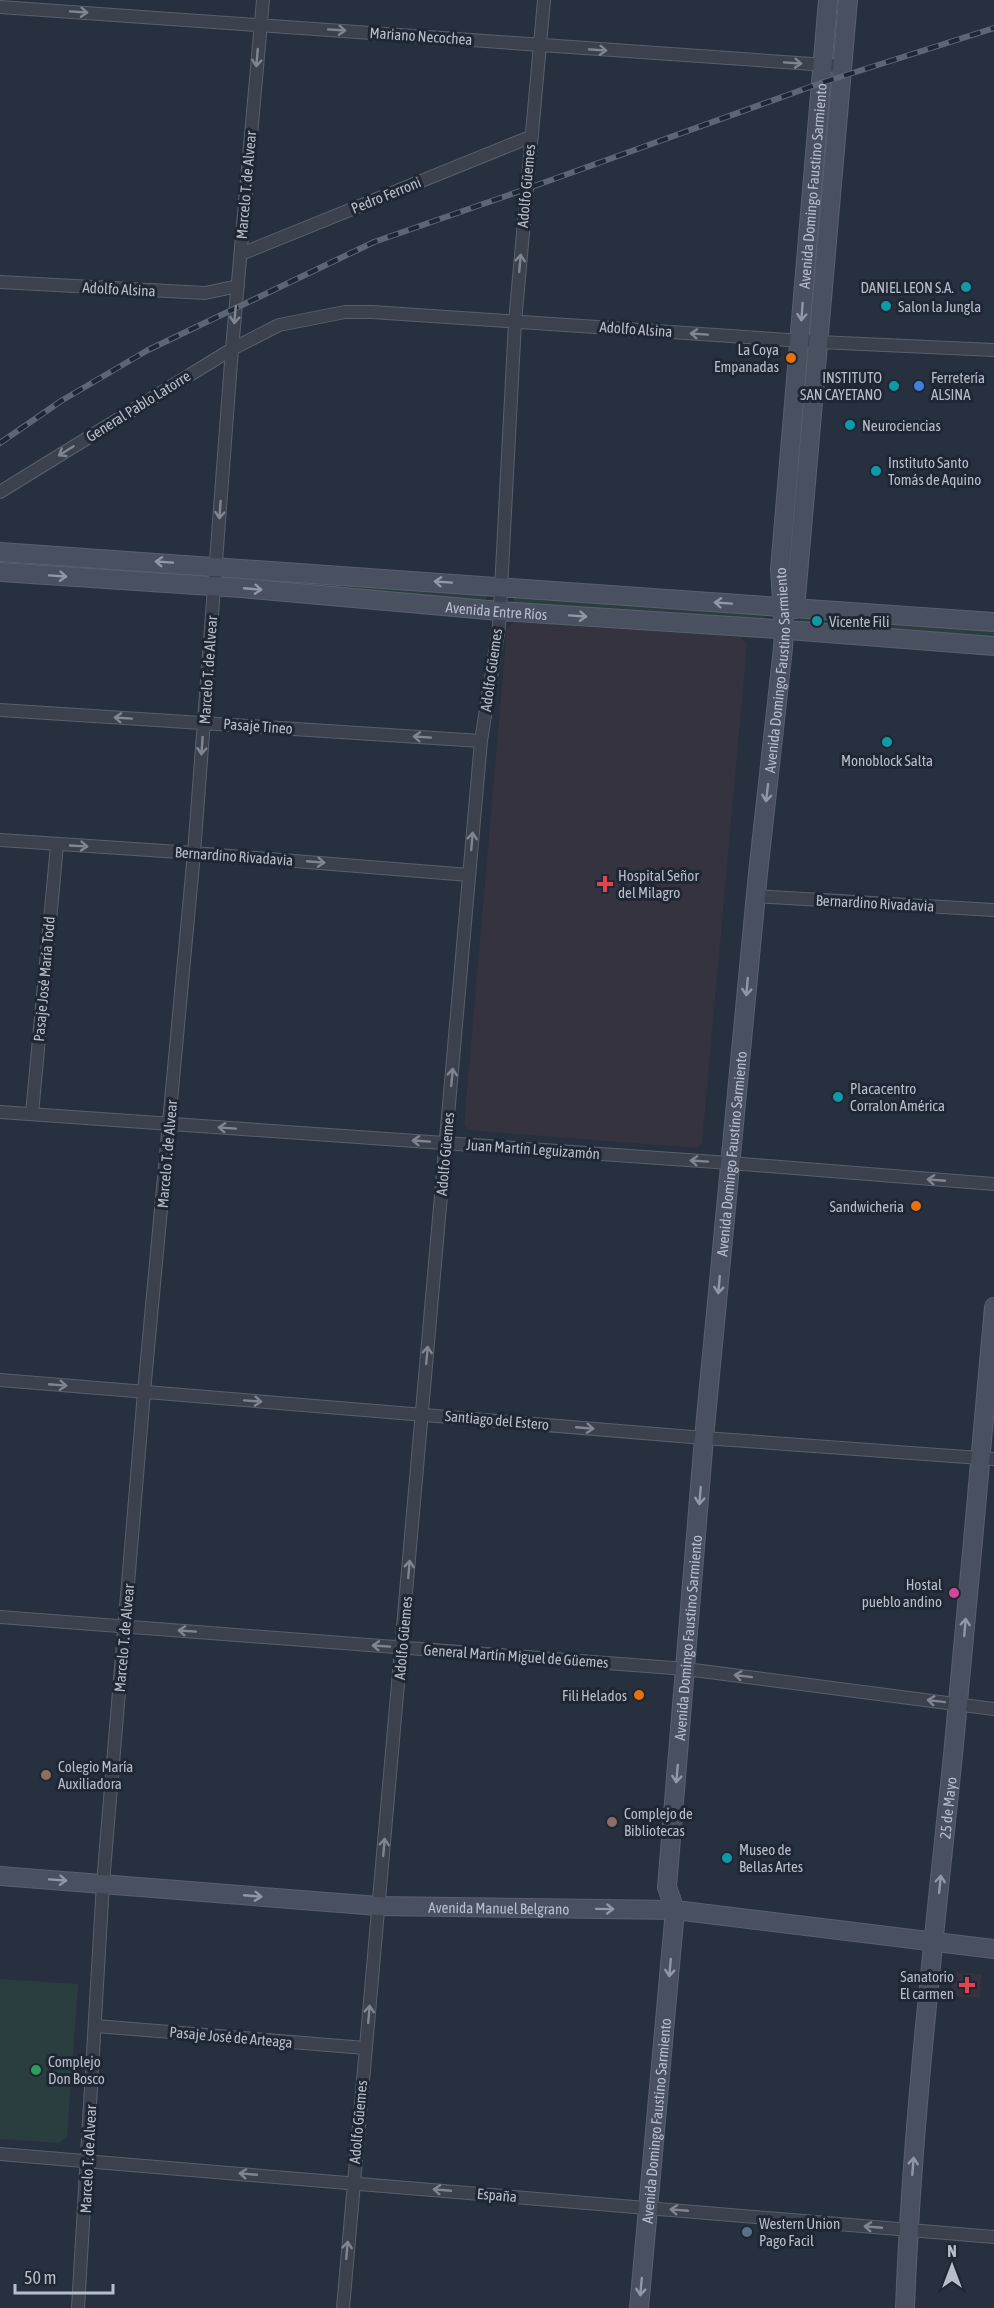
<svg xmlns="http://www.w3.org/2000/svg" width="994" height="2308" font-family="'Asap Condensed',sans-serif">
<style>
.medical{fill:#353340}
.green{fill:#2a3e40}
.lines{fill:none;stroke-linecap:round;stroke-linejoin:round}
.street-casing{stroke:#59606c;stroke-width:14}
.secondary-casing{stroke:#59606c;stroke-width:20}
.street{stroke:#3b424e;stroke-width:12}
.secondary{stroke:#495161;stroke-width:18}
.rail-casing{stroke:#5d6675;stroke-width:6}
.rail{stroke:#202734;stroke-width:4;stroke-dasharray:11;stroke-linecap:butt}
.oneway{stroke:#7f8692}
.oneway2{stroke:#9097a5}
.culture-dot{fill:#0f9aa8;stroke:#202734;stroke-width:2}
.food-dot{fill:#e8710a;stroke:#202734;stroke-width:2}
.shop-dot{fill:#3f7fe0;stroke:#202734;stroke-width:2}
.health-dot{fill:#e0444e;stroke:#202734;stroke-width:2}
.hotel-dot{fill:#d1479c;stroke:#202734;stroke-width:2}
.education-dot{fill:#8d6e63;stroke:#202734;stroke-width:2}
.leisure-dot{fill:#2e9e5b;stroke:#202734;stroke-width:2}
.service-dot{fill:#5c6f8a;stroke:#202734;stroke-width:2}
.labels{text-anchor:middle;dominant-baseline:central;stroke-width:6;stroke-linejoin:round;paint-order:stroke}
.street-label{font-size:15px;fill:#b7bdc9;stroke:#202734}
.poi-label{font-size:15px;fill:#b7bdc9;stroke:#202734;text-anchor:start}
</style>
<rect width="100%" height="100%" fill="#27303e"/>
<!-- medical -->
<path class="medical" d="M514,622l227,15 6,8 -45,498 -5,5 -229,-18 -4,-5 43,-497z
M953,1972l29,2 -2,24 -29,-2z"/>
<!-- green -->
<path class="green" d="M236,574l251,18 -1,10 -251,-18z
M514,594l251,18 -1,10 -251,-17z
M800,615l194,14v11l-195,-14z
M0,1979l78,5 -11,153 -8,6 -59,-4z"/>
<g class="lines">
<!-- street casing -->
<g class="street-casing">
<path id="street" d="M0,7l841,59
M241,254l289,-117
M0,282l205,11 33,-7
M0,492l232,-143 47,-24 66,-13h27l447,30 175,8
M0,710l481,31
M0,840l194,13 275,22
M755,896l239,14
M0,1112l730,51 264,21
M32,1114l25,-269
M0,1380l704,58 290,21
M0,1617l686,52 308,40
M96,2026l269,22
M0,2154l994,83
M78,2308l25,-425 41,-491 50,-539 38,-504 31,-349
M343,2308l138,-1567 18,-114 16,-305 29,-322"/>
</g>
<!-- secondary casing -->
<g class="secondary-casing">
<g id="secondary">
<path d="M0,552l994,70"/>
<path id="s1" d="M0,572l241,16 258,23 262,17 233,18"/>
<path d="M795,609l53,-609"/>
<path id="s2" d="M0,1876l378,30 297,4 319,39"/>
<path id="s3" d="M639,2308l36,-398 -8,-23 37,-449 54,-565 25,-225 1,-18 -4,-61 48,-569"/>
<path id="s4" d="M905,2308c7,-185 29,-369 48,-553 15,-149 27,-299 41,-448"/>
</g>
</g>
<!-- street -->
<use href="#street" class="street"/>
<!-- secondary -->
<use href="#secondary" class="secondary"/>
<!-- rail casing -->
<g class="rail-casing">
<path id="rail" d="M0,443l61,-42 87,-51 226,-108 152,-53 295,-106 173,-55"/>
</g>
<!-- rail -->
<use href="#rail" class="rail"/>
</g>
<!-- one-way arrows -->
<defs><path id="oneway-shaft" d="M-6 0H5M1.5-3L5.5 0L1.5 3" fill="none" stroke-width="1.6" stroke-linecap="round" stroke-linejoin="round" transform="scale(1.5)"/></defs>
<g class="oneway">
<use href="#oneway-shaft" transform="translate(79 12) rotate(4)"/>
<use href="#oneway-shaft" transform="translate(337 30) rotate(4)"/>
<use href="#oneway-shaft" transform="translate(598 50) rotate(4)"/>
<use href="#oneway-shaft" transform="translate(257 58) rotate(95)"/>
<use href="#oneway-shaft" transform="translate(793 63) rotate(4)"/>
<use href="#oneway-shaft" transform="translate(520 263) rotate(-85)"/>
<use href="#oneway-shaft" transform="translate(235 315) rotate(95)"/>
<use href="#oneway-shaft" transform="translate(699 334) rotate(-176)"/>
<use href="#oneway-shaft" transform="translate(66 451) rotate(148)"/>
<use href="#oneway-shaft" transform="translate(220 510) rotate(94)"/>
<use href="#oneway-shaft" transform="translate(123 718) rotate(-176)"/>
<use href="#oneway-shaft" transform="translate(422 737) rotate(-176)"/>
<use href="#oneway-shaft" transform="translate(202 746) rotate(94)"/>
<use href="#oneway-shaft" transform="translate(472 841) rotate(-85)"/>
<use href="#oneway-shaft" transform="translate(79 846) rotate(3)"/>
<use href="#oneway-shaft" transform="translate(316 862) rotate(5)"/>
<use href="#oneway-shaft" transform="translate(452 1077) rotate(-85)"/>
<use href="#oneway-shaft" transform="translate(227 1128) rotate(-176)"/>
<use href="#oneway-shaft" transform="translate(421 1141) rotate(-176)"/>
<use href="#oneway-shaft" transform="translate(699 1161) rotate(-176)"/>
<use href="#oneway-shaft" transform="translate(936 1180) rotate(-175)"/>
<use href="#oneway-shaft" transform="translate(427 1355) rotate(-85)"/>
<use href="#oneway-shaft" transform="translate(58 1385) rotate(5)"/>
<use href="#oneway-shaft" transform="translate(253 1401) rotate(4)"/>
<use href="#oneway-shaft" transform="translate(585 1428) rotate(5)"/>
<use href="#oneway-shaft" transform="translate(409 1569) rotate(-85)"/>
<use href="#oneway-shaft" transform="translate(187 1631) rotate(-176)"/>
<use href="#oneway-shaft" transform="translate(381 1646) rotate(-176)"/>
<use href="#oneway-shaft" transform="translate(743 1676) rotate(-173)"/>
<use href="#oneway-shaft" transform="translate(936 1701) rotate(-173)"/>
<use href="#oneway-shaft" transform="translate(384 1847) rotate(-85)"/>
<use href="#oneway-shaft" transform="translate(369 2014) rotate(-85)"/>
<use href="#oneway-shaft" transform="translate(248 2174) rotate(-175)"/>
<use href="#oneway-shaft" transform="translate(442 2190) rotate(-175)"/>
<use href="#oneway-shaft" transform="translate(679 2210) rotate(-175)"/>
<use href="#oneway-shaft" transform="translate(873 2227) rotate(-175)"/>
<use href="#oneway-shaft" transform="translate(347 2250) rotate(-85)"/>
</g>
<g class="oneway2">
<use href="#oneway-shaft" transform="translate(802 312) rotate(94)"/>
<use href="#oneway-shaft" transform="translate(164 562) rotate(-176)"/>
<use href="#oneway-shaft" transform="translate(58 576) rotate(4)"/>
<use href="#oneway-shaft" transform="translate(443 582) rotate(-176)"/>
<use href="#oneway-shaft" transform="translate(253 589) rotate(5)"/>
<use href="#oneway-shaft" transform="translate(723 603) rotate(-176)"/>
<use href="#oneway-shaft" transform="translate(578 616) rotate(4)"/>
<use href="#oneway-shaft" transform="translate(767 793) rotate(97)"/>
<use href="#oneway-shaft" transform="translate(747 987) rotate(95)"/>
<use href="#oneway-shaft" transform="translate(719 1285) rotate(95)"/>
<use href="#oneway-shaft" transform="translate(700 1496) rotate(95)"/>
<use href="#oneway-shaft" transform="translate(965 1627) rotate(-85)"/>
<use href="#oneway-shaft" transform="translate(677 1774) rotate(95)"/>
<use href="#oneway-shaft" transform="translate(58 1880) rotate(4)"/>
<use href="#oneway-shaft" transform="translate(940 1884) rotate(-84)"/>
<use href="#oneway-shaft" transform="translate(253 1896) rotate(5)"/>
<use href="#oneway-shaft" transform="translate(605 1909) rotate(1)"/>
<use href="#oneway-shaft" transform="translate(670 1968) rotate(95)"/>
<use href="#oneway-shaft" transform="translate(913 2166) rotate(-85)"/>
<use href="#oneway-shaft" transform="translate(641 2287) rotate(95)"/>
</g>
<!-- markers -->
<g class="culture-dot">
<circle cx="966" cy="287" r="6"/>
<circle cx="886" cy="306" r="6"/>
<circle cx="894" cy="386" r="6"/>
<circle cx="850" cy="425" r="6"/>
<circle cx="876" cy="471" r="6"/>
<circle cx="817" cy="621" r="6"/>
<circle cx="887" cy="742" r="6"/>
<circle cx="838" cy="1097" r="6"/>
<circle cx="727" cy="1858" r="6"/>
</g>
<g class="food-dot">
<circle cx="791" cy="358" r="6"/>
<circle cx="916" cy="1206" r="6"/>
<circle cx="639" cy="1695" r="6"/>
</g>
<circle class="shop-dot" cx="919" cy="386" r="6"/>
<g class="health-dot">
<path d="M602 875h6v6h6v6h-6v6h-6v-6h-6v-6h6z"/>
<path d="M964 1976h6v6h6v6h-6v6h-6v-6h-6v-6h6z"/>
</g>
<circle class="hotel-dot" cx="954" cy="1593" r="6"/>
<g class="education-dot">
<circle cx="46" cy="1775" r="6"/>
<circle cx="612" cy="1822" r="6"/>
</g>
<circle class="leisure-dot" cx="36" cy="2070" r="6"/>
<circle class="service-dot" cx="747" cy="2232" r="6"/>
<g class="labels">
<!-- street labels -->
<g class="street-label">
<text transform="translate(421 36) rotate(4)">Mariano Necochea</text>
<text transform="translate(246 185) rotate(-85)">Marcelo T. de Alvear</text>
<text transform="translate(526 186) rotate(-85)">Adolfo Güemes</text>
<text stroke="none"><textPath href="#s3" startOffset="2132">Avenida Domingo Faustino Sarmiento</textPath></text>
<text transform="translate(386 195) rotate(-22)">Pedro Ferroni</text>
<text transform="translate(119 289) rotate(3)">Adolfo Alsina</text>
<text transform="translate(636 329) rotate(4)">Adolfo Alsina</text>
<text transform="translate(138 406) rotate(-32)">General Pablo Latorre</text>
<text stroke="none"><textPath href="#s1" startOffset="498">Avenida Entre Ríos</textPath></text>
<text transform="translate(208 670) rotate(-86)">Marcelo T. de Alvear</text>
<text transform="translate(491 670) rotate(-82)">Adolfo Güemes</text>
<text stroke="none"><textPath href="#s3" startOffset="1646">Avenida Domingo Faustino Sarmiento</textPath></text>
<text transform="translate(258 726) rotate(4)">Pasaje Tineo</text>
<text transform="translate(234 856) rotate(4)">Bernardino Rivadavia</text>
<text transform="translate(875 903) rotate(3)">Bernardino Rivadavia</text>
<text transform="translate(44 979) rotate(-85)">Pasaje José María Todd</text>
<text transform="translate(533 1149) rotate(4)">Juan Martín Leguizamón</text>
<text transform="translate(167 1154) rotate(-85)">Marcelo T. de Alvear</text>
<text transform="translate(445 1154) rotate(-85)">Adolfo Güemes</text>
<text stroke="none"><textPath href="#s3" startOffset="1160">Avenida Domingo Faustino Sarmiento</textPath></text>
<text transform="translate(497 1420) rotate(5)">Santiago del Estero</text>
<text transform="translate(124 1638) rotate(-85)">Marcelo T. de Alvear</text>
<text transform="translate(403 1638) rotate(-85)">Adolfo Güemes</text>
<text stroke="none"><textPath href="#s3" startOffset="674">Avenida Domingo Faustino Sarmiento</textPath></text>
<text transform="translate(516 1656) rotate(4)">General Martín Miguel de Güemes</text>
<text stroke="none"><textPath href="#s4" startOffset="502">25 de Mayo</textPath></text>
<text stroke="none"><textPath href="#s2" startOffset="500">Avenida Manuel Belgrano</textPath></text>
<text transform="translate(231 2037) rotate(5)">Pasaje José de Arteaga</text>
<text stroke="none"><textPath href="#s3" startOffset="188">Avenida Domingo Faustino Sarmiento</textPath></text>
<text transform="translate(358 2122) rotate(-85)">Adolfo Güemes</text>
<text transform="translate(88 2159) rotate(-87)">Marcelo T. de Alvear</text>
<text transform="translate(497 2195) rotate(5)">España</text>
</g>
<!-- poi labels -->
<g class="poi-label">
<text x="954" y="287" text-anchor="end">DANIEL LEON S.A.</text>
<text x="898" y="306">Salon la Jungla</text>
<text x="779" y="349" text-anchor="end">La Coya<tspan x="779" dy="17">Empanadas</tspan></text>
<text x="882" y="377" text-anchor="end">INSTITUTO<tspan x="882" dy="17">SAN CAYETANO</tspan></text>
<text x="931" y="377">Ferretería<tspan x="931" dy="17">ALSINA</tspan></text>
<text x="862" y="425">Neurociencias</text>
<text x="888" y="462">Instituto Santo<tspan x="888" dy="17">Tomás de Aquino</tspan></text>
<text x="829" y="621">Vicente Fili</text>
<text x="887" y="760" text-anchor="middle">Monoblock Salta</text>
<text x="618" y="875">Hospital Señor<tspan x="618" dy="17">del Milagro</tspan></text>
<text x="850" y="1088">Placacentro<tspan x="850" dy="17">Corralon América</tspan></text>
<text x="904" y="1206" text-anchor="end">Sandwicheria</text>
<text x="942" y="1584" text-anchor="end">Hostal<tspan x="942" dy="17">pueblo andino</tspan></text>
<text x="627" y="1695" text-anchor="end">Fili Helados</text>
<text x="58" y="1766">Colegio María<tspan x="58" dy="17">Auxiliadora</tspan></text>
<text x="624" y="1813">Complejo de<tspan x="624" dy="17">Bibliotecas</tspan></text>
<text x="739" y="1849">Museo de<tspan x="739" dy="17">Bellas Artes</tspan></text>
<text x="954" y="1976" text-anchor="end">Sanatorio<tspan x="954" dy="17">El carmen</tspan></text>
<text x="48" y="2061">Complejo<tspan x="48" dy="17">Don Bosco</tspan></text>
<text x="759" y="2223">Western Union<tspan x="759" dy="17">Pago Facil</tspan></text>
</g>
</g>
<!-- north arrow -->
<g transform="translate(952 2266)" stroke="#202734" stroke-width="4.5" paint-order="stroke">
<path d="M0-4.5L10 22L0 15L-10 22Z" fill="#b7bdc9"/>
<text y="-9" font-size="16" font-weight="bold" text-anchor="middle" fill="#b7bdc9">N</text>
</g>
<!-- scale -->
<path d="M15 2284v9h98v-9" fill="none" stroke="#b7bdc9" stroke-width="3"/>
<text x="24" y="2284" font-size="18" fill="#b7bdc9" stroke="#202734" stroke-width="4.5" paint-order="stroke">50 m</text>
</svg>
